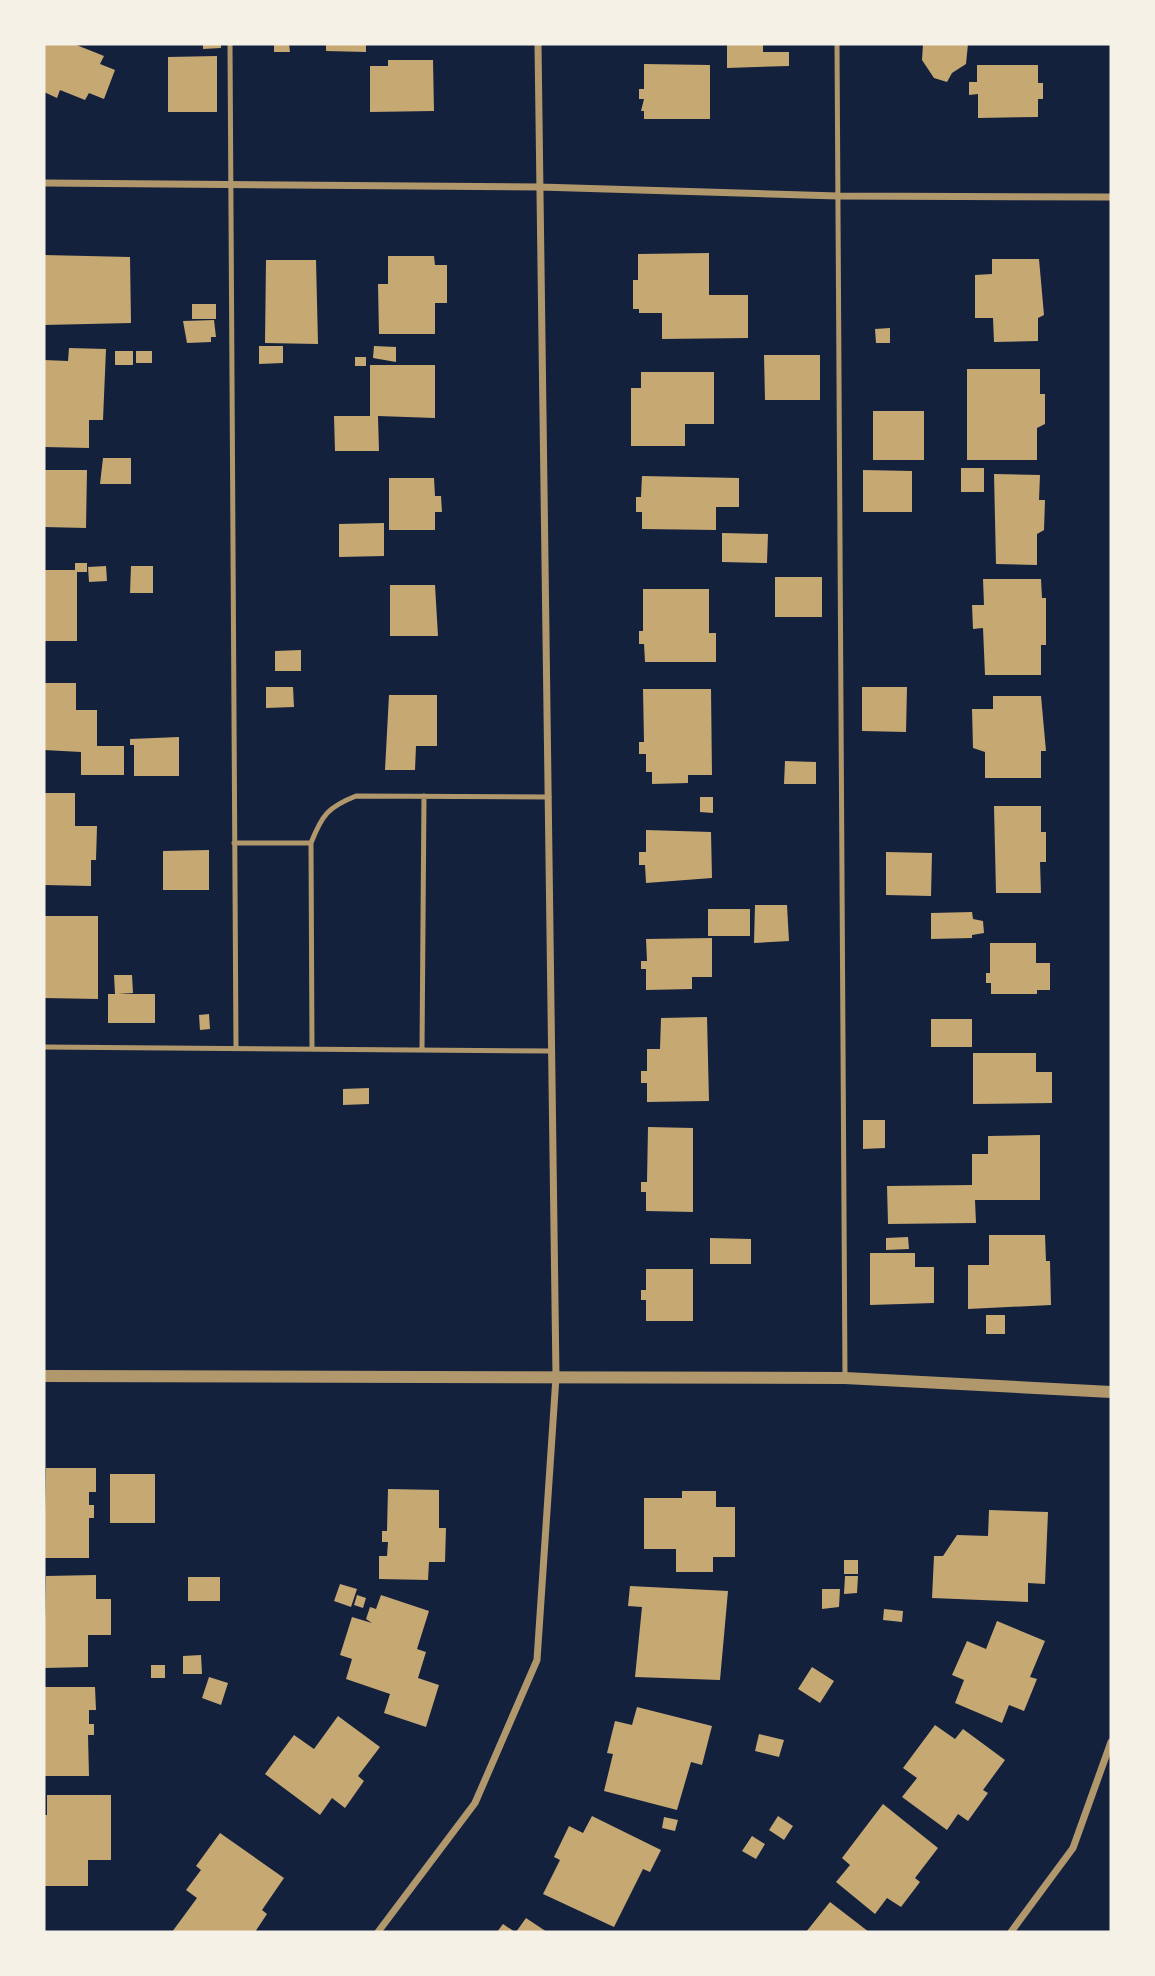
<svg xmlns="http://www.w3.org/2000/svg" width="1155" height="1976" font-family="Helvetica,sans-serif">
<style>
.building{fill:#c6a872}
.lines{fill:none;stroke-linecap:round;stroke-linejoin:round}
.service{stroke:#b1986c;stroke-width:5}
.minor{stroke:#b1986c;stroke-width:7}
.tertiary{stroke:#b1986c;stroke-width:12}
</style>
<rect width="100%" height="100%" fill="#14213d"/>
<!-- building -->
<path class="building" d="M44,44h30l30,12 -4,8 15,6 -11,29 -15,-6 -4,7 -25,-10 -3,8 -13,-6z
M203,44h18v4l-18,1z
M274,44h15l1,8h-16z
M326,44h40v8l-40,-1z
M727,44h36v8h26v14l-62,2z
M923,44h45l-2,20 -14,9 -5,9 -13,-4 -12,-18z
M217,56v56h-49v-55z
M388,60h45l1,51 -64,1v-46h18z
M644,64l66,1v54h-66v-8h-3l3,-12h-5v-10h5z
M977,65h61v18h5v16h-5v18l-60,1v-24l-9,1v-13h8z
M709,253v42h39v43l-86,1v-26h-23v-4h-6v-29h5v-26z
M44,255l86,2 1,66 -87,2z
M388,256h46l1,9h12v38h-12v31h-56l-1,-50h10z
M992,259h47l5,56 -6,3v23l-44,1 -1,-24h-18v-43l17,-1z
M266,260h50l2,84 -53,-1z
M192,304h24v15h-24z
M214,320l2,17h-5v5l-24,1 -4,-22z
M890,328v15h-14l-1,-14z
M259,346h24v17l-24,1z
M374,346l22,1v15l-23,-4z
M69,348l37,1 -3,71h-14v28l-45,-1v-87l24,1z
M115,351h18v14h-18z
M136,351h16v12h-16z
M764,355h56v45h-55z
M355,357h11v9h-11z
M370,365h65v53l-57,-2 1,35h-44l-1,-35h36z
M967,369h73v25h5v30l-8,4v32h-70z
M641,372h73v52h-29v22h-54v-58h10z
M873,411h51v49h-51z
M103,458h28v26h-31z
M961,468h23v24h-23z
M44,470h43l-1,58 -42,-1z
M863,470l49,1v41h-49z
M994,474l46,1 -1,25h6l-1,30 -7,4v31l-41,-1z
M642,476l97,2v29h-23v23l-74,-1v-17h-6v-15h5z
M389,478h45l1,18h6l1,16h-7v18h-46z
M384,523v33l-45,1v-33z
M722,533l46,1 -1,29 -45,-1z
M75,563h12v9h-10v69h-33v-71h31z
M106,566l1,15 -18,1 -1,-15z
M131,566h22v27h-23z
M775,577h47v40h-47z
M983,579h58l1,19h4v47h-5v30h-56l-2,-47 -10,1 -1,-24h12z
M390,585h45l3,51h-48z
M643,589h66v44h7v29h-71l-1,-18h-5v-13h4z
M301,650v21h-26v-20z
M44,683h32v27h21v36h27v29h-43v-23l-37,-2z
M266,687h27l1,20 -28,1z
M862,687h45l-1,45 -44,-1z
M643,689h68l1,86h-24v8l-36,1v-12h-6v-18h-7v-12h5z
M389,695h48v51h-21l-1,24h-30z
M993,696h48l5,55h-5v27h-56v-26l-12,-4 -1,-39h21z
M179,737v39h-45v-31h-4v-6z
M785,761l31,1v22h-32z
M44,793h31v33h22l-1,34h-5v26l-47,-1z
M700,797h13v16l-13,-1z
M994,806h47v26h5v30h-6l1,31h-45z
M646,830l65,2 1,46 -66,5 -1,-18h-6v-13h7z
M209,850v40h-46v-39z
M886,852l46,1 -1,43 -45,-1z
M755,905h32l2,36 -35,2z
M708,909h42v27h-42z
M972,912l1,7 10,2 1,12 -12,2v3l-41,1v-26z
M44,916h54v83l-54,-1z
M712,938v39h-20v12l-46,1v-21h-5v-8h6l-1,-22z
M990,943h46v20h14v27h-13v4h-46v-11h-5v-10h4z
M114,975h18l1,18 -15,1h37v29h-47v-29h7z
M209,1014l1,15 -10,1 -1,-15z
M707,1017l2,84 -62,1v-19h-6v-12h6v-22h13l1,-31z
M931,1019h41v28h-41z
M973,1053h63v19h16v31l-79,1z
M369,1088v16l-26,1v-16z
M863,1120h22v28l-22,1z
M648,1127l45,1v84l-47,-1v-19h-5v-10h6z
M1040,1135v65h-65l1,23 -88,1 -1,-38 85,-1v-31h16v-18z
M989,1235h56l1,26h4l1,44 -83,4v-44h21z
M908,1237l1,12 -23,1v-12z
M710,1238l41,1v25h-41z
M870,1253h45v14h19v36l-64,2z
M646,1269h47v52h-47v-21h-5v-10h5z
M986,1315h19v19h-19z
M46,1468h50v24h-7v13h5v13h-5v40h-45z
M110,1474h45v49h-45z
M388,1489l51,1v38h7l-1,34h-16l-1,18 -49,-1v-23h8l1,-14h-6v-11h5z
M682,1491h34v16h19v50h-22v15h-37v-23h-32v-51h38z
M989,1510l59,2 -3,72 -17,-1v19l-96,-4 2,-42h9l14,-21 31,1z
M844,1560h14v14h-14z
M96,1575v24h15v36h-23v32l-44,1 2,-92z
M845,1576h13l-1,17 -13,1z
M188,1577h32v24h-32z
M340,1584l17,5 -6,18 -17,-6z
M630,1586l98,5 -8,89 -85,-3 7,-70 -14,-1z
M822,1589h18l-1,18 -17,2z
M357,1595l9,3 -3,10 -9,-3z
M381,1595l48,16 -12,38 9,3 -8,26 21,7 -13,42 -42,-14 6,-19 -44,-15 6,-20 -12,-4 12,-38 20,6 -6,-4 4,-12 6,2z
M884,1609l19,2 -1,11 -19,-2z
M997,1621l48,20 -15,36 7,2 -13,32 -15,-6 -7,18 -47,-20 9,-23 -12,-5 15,-34 19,8z
M201,1655l1,19h-19v-18z
M151,1665h14v13h-14z
M812,1667l22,14 -14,22 -22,-14z
M209,1677l19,6 -7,22 -19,-7z
M45,1687h50l1,23h-7v14h5v11h-6l1,41h-45z
M637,1707l75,19 -10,39 -11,-3 -14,48 -73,-19 9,-37 -6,-1 8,-32 17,4z
M338,1716l42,31 -22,29 6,5 -19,27 -13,-10 -12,17 -55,-41 29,-39 20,14z
M935,1725l20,14 8,-10 42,31 -22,30 5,3 -20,28 -10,-7 -11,16 -45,-33 15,-19 -14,-10z
M759,1734l25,6 -5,17 -24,-6z
M47,1795h64v65h-23v26h-44v-71h3z
M883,1804l55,44 -23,30 5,4 -19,25 -14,-9 -12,16 -39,-32 14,-17 -8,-7z
M592,1816l69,34 -11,22 -7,-3 -29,58 -71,-33 17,-34 -6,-3 15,-31 14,7z
M778,1816l15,10 -9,14 -15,-10z
M664,1817l14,3 -3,11 -13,-3z
M220,1833l64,45 -22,32 5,4 -12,18h-83l25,-34 -11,-8 15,-20 -5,-4z
M752,1836l13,8 -9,15 -14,-8z
M830,1902l39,30h-63z
M526,1918l21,14h-31z
M503,1924l12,8h-18z"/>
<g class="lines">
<!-- service -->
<path class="service" d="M230,44l6,1005
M837,44l8,1334
M234,843h77c11,-28 17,-36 45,-47l193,1
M311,843l1,206
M44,1047l508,4
M422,1050l2,-254"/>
<!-- minor -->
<path class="minor" d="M44,183l496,4 298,9 273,1
M378,1932l97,-129 62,-143 19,-283 -18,-1333
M1011,1932l62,-84 38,-106"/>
<!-- tertiary -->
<path class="tertiary" d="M44,1376l801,2 266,14"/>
</g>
<!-- border -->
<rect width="1155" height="1976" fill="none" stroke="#f6f1e7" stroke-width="91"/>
</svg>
